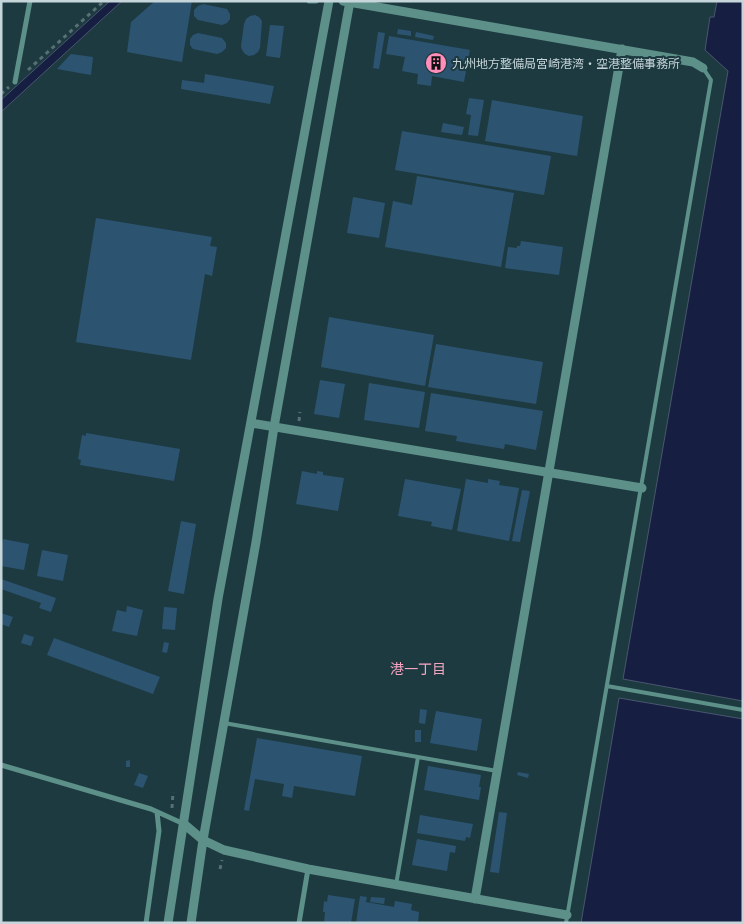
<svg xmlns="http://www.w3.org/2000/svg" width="744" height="924" font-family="'PT Sans Narrow','Noto Sans JP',sans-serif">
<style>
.water{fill:#161f41;stroke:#4a566f}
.building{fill:#2c5471}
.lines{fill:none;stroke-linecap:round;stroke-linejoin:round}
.path{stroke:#576f75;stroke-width:3;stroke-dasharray:4 4;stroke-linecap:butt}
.service{stroke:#5c9089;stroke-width:4}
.minor{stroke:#5c9089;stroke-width:5}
.tertiary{stroke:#5c9089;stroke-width:9}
.labels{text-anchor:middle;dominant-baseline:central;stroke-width:4;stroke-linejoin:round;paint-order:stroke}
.poi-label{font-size:12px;fill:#c5d5d9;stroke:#1d3a40;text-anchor:start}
.neighbourhood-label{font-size:14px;fill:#f4a5c2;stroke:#1d3a40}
</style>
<rect width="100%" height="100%" fill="#1d3a40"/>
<!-- water -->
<path class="water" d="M110,1h12l-121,111v-12z
M717,1h26v700l-120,-22 105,-608 -23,-21 5,-33h4z
M619,698l124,21v204h-162z"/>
<!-- building -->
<path class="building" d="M155,1h37l-10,61 -55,-10 4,-30z
M203,4l24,5 3,5v5l-3,4 -5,2 -24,-5 -4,-4v-6l4,-4z
M255,15l4,2 3,4 -2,27 -2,4 -4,3 -5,1 -4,-2 -3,-4 -1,-4 3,-22 2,-5 4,-3z
M270,25l14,1 -4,32 -14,-2z
M398,29l13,2v5l-14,-2z
M378,32l7,1 -6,36 -6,-1z
M416,32l18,4 -1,4 -18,-3z
M198,33l24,5 4,5v5l-4,4 -5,2 -24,-5 -3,-4v-6l3,-4z
M389,36l81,14 -6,32 -32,-6 -1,10 -14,-2 1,-10 -16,-3 3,-14 -19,-3z
M71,54l22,3 -2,18 -34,-6z
M205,74l69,12 -4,18 -89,-15 1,-9 22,3z
M469,98l15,2 -6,36 -10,-1 3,-20 -5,-1z
M492,100l91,16 -6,40 -92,-15z
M443,123l21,4 -2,8 -21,-3z
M402,131l149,25 -7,39 -149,-25z
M417,176l97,17 -13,74 -116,-20 8,-46 19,4z
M353,197l32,6 -6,35 -32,-5z
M96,218l116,19 -2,9 7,1 -5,29 -7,-2 -14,86 -115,-18z
M521,241l42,6 -4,28 -54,-7 3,-21 9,1v-2h3z
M329,317l105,18 -9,51 -104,-19z
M436,344l107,18 -7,42 -108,-17z
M320,380l25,4 -6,34 -25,-4z
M369,383l56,9 -6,36 -55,-8z
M431,393l112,18 -7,39 -31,-6 -1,5 -48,-8 1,-5 -32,-5z
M86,433l94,16 -6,32 -94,-16 1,-5 -3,-1 4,-24 4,1z
M302,471l15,3v-3l6,1v3l21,3 -6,33 -42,-7z
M405,479l56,10 -9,41 -21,-4 1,-4 -34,-6z
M466,479l22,4v-4l12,2 -1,4 20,3 -10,53 -52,-10z
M522,490l8,1 -10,51 -8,-1z
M181,521l15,3 -12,70 -16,-3z
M3,539l26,5 -5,26 -23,-4v-19z
M42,550l26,5 -5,26 -26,-5z
M1,579l55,19 -5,14 -12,-4 2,-5 -40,-14z
M127,606l16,4 -6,26 -25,-5 5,-21 9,2z
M164,607l13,1 -2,22 -13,-1z
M1,613l12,4 -4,10 -8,-3z
M24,634l10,3 -3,9 -10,-3z
M54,638l106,39 -7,17 -106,-39z
M164,642l5,1 -2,10 -5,-1z
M420,709l7,1 -2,14 -6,-1z
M436,711l46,8 -5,32 -47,-8z
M415,730h6v12h-6z
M257,738l105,18 -7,40 -61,-10 -2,12 -10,-2 2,-12 -29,-5 -6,32 -5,-1z
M130,760v7h-4v-6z
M428,766l53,9 -2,12h2l-2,13 -55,-10z
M518,772l11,2 -1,4 -11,-3z
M139,773l9,3 -5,12 -9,-3z
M499,812l8,1 -8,60 -9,-1z
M420,815l53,9 -3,14 -4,-1 -1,4 -48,-8z
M417,839l39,7 -1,7 -5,-1 -3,19 -35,-6z
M328,895l27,4 -4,24h-27l1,-11h-2l1,-11 3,1z
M360,896l7,1 -1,5 28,5 1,-6 17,3 -1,6 8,2 -1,11h-62z
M371,897l14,1 -1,6 -14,-2z"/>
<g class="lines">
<!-- path -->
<path class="path" d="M28,70l76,-69
M1,94l8,-7
M299,421l1,-9
M172,808l1,-16
M220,869l2,-9"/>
<!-- service -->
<path class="service" d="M607,686l136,24
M224,723l194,34 -22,128
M418,757l79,14
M566,923l145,-843 -8,-12"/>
<!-- minor -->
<path class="minor" d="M309,1h7
M15,82l15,-81
M1,765l150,44 33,15
M146,923l13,-92 -2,-19
M299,923l9,-54"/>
<!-- tertiary -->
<path class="tertiary" d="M343,1l350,61 10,6
M251,423l391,65
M184,824l19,16 21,10 84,19 259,46
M475,899l147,-850
M168,923l50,-324 111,-598
M191,923l12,-83 53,-298 18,-115 76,-426"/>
</g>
<!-- icons -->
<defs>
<g id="building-disc" transform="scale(1.125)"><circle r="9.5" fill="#ff8eba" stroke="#1d3a40"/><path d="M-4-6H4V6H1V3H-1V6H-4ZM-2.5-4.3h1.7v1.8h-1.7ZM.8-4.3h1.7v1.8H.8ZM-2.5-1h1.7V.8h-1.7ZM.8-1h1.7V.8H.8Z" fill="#111"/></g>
</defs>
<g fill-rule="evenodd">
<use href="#building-disc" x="436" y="63"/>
</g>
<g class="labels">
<!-- poi labels -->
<g class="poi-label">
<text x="452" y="63">九州地方整備局宮崎港湾・空港整備事務所</text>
</g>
<!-- neighbourhood labels -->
<g class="neighbourhood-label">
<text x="418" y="669">港一丁目</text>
</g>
</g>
<!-- border -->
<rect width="744" height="924" fill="none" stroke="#c5d5d9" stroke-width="5"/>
</svg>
